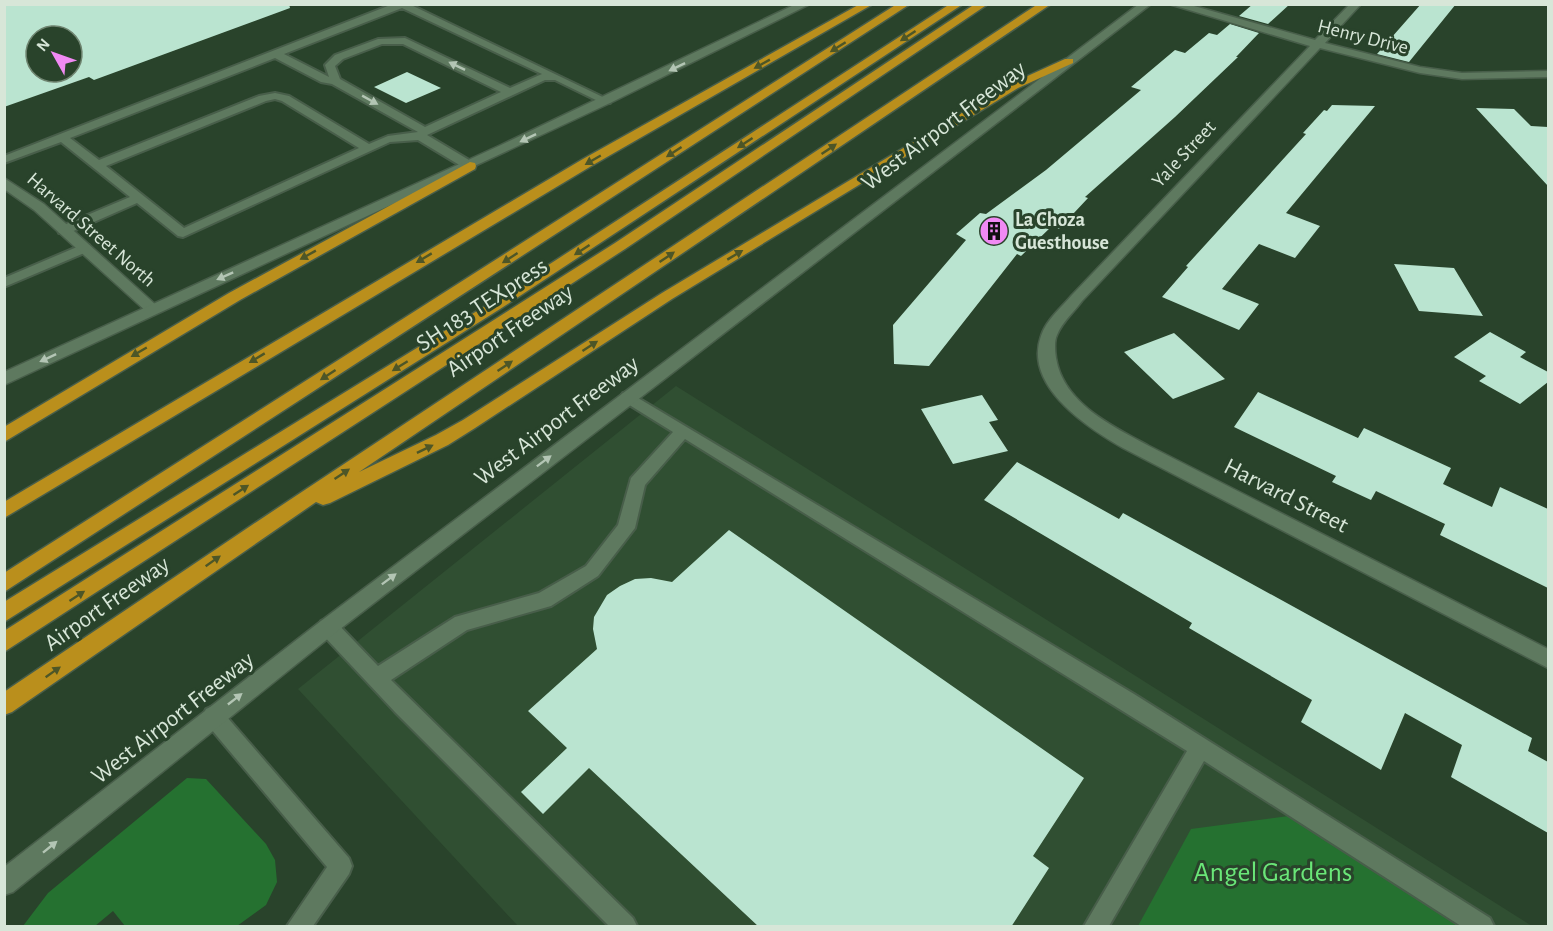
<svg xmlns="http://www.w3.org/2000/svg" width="1553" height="931" font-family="'Alegreya Sans',sans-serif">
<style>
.built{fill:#304f32}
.green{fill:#257130}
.building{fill:#bae4d0;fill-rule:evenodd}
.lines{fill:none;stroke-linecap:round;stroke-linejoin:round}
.lane-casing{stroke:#485e4a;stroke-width:4}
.street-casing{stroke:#485e4a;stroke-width:3}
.secondary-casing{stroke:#485e4a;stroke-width:3}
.highway-casing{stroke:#485e4a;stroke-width:3}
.lane{fill:#5e795f;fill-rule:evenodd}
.street{fill:#5e795f;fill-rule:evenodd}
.secondary{fill:#5e795f;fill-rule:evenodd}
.highway{fill:#ba8f1c;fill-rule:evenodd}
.oneway{fill:#4d5627}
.oneway2{fill:#b3c5b4}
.labels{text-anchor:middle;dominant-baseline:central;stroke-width:6;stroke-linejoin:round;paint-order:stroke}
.far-street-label{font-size:20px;fill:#d7e6d8;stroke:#29432b}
.far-poi-label{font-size:20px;font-weight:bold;fill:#d7e6d8;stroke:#29432b;text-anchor:start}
.street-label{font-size:24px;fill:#d7e6d8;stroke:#29432b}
.near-park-label{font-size:28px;fill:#6ae678;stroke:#29432b}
</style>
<rect width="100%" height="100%" fill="#29432b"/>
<!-- built -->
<path class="built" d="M676,386l856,540h-1014l-220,-237z"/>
<!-- green -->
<path class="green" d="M187,778l19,1 60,65 9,16 2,22 -11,23 -29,21h-112l-12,-15 -18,15h-72l25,-33z
M1289,816l171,110h-322l53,-97z"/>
<!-- building -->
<path class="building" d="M4,4h285l1,4 -196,72 -5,-3 -85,30zM36,36h36v36h-36z
M1253,4h37l-22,20 -29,-8z
M1421,4h35l-47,58 -32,-8z
M1230,24l29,9 -23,24h2l-63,60 -90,80 3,1 -29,31 -7,-3 -31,30 -4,-2 -88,112 -35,-2 -1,-39 73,-85 -10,-6 24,-21 6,1 60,-44 95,-80 -10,-3 44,-37 10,3 24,-20 8,2z
M407,72l34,16 -35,15 -32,-16z
M1332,105l43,1 -89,107 34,13 -25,32 -36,-14 -37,45 37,15 -20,26 -77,-33 26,-30 -2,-1 120,-132 -3,-1 21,-23 3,1z
M1476,108l38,1 17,17 17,1v59z
M1394,264l60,4 29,48 -64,-5z
M1490,332l36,20 -6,5 28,15v10l-28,22 -41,-23 7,-5 -32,-19z
M1174,333l51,46 -52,20 -49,-47z
M1258,392l100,46 6,-10 87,40 -8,16 49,23 8,-20 48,22v79l-108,-53 5,-11 -69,-33 -5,9 -39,-18 4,-6 -102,-49z
M982,395l16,25 -9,2 19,29 -55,13 -32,-55z
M1017,462l102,57 4,-6 409,225 -4,13 20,11v71l-97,-56 11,-32 -57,-32 -24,57 -80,-48 11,-22 -123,-72 3,-5 -208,-123z
M729,530l355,248 -51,78 16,12 -38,59h-252l-170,-159 -46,46 -22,-22 46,-44 -39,-37 69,-62 -4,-20 1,-12 13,-22 13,-9 15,-7 16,-1 21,4z"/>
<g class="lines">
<!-- lane casing -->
<g class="lane-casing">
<path id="lane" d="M393,4h16l202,97 -1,2h-8l-47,-23h-10l-118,55 47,28v6h-8l-48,-29 -28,2 -207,95 -5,-1 -41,-33 -68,30h-10l-1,-3 1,-3 71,-30 -69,-55 -57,21v-7zM402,8l140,66 -32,14 -105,-50 -27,1 -43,16 -10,10 4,12 -45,-23zM382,44h21l98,48 -76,35 -85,-48 -5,-13 8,-7zM275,58l46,24 11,2 86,48 -30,4 -19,8 -80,-48 -14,-3 -16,3 -160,64 -29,-22zM275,99l7,2 77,47 -175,80 -78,-62 160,-65z
M84,244l5,1 2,3 -2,3 -85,36v-9z
M628,392l506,302 356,224 4,8h-33l-257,-165 -95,165h-25l103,-175 -502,-312 -40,46 -10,43 -37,48 -47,30 -84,24 -76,50 242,238 4,8h-28l-214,-214 -74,-79 -3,-6 3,-6 7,-2 7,2 43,45 77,-49 84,-24 47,-27 32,-41 13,-47 42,-46 -50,-31 -3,-4 3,-4z
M213,706l7,3 129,149 3,8 -3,8 -36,52h-26l40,-59 -121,-144 -3,-7 3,-7z"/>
</g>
<!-- street casing -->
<g class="street-casing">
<path id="street" d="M1169,4h18l128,36 35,-36h11l-36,39 95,24 42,6 86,-2v6l-86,2 -42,-6 -100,-25 -238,253c-8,11 -20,21 -25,34 -3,6 -2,16 -1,23 7,45 56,68 93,88l399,203v19l-425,-220c-35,-20 -100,-62 -82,-112 5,-16 21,-29 31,-41l238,-249z
M4,178l40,26 113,102 3,3 -3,3h-10l-113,-102 -30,-21z"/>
</g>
<!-- secondary casing -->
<g class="secondary-casing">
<path id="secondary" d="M796,4h14l-200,99 -606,282v-13l497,-227z
M1139,4h12l-816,629 -322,259 -9,3v-28l317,-246z"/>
</g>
<!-- highway casing -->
<g class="highway-casing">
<path id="highway" d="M860,4h13l-280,161 -589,353v-16l579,-343z
M897,4h13l-906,588v-19z
M950,4h13l-463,305 -496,313v-20l486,-299z
M975,4h13l-363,245 -621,403v-21l611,-388z
M1038,4h13l-692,468 77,-37 27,-15 199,-127 348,-209 55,-25h8v4l-55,25 -346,211 -197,129 -27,17 -118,58 -7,2 -7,-3 -304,210 -8,3v-23l248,-167z
M470,162l5,1 1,3 -1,3 -235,131 -236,142v-15l225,-134z"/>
</g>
<!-- lane -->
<use href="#lane" class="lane"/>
<!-- street -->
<use href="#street" class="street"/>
<!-- secondary -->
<use href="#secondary" class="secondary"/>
<!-- highway -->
<use href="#highway" class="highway"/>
</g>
<!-- one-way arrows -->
<defs><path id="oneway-solid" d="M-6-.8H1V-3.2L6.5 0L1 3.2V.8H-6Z" transform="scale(1.5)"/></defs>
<g class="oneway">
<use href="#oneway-solid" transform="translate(908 36) rotate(147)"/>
<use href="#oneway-solid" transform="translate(838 47) rotate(148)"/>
<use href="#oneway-solid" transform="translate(762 64) rotate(151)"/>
<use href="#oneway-solid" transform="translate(745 143) rotate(147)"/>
<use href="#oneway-solid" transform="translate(829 149) rotate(-34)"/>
<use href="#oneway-solid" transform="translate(674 152) rotate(147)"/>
<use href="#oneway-solid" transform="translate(593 160) rotate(150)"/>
<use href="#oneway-solid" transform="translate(582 250) rotate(147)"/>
<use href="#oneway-solid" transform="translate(308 255) rotate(151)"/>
<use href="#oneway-solid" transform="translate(735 255) rotate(-31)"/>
<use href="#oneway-solid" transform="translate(667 257) rotate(-34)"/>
<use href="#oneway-solid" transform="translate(424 258) rotate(149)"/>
<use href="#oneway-solid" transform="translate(510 258) rotate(147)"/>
<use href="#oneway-solid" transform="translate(590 346) rotate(-33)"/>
<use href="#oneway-solid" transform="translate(139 352) rotate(150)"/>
<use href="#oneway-solid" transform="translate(257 358) rotate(149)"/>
<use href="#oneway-solid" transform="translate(400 366) rotate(148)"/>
<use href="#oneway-solid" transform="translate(505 366) rotate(-34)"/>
<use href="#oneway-solid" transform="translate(328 375) rotate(147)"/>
<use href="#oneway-solid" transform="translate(425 449) rotate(-26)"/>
<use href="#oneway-solid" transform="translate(342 474) rotate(-34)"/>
<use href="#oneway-solid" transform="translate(241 490) rotate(-33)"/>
<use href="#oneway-solid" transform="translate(213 561) rotate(-35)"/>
<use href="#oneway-solid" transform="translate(77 596) rotate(-33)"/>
<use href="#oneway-solid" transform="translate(53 672) rotate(-35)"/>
</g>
<g class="oneway2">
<use href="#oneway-solid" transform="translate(457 66) rotate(-154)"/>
<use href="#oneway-solid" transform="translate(677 67) rotate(154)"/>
<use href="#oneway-solid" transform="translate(370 100) rotate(29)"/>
<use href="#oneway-solid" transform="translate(528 138) rotate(154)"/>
<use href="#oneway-solid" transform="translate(225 276) rotate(156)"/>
<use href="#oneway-solid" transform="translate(48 358) rotate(155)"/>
<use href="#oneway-solid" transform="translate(544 461) rotate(-37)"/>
<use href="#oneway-solid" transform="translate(389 579) rotate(-37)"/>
<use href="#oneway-solid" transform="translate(235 699) rotate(-38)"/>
<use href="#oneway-solid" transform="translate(50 847) rotate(-39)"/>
</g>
<!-- icons -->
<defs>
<g id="building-disc" transform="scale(1.5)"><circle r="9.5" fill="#f18af4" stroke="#29432b"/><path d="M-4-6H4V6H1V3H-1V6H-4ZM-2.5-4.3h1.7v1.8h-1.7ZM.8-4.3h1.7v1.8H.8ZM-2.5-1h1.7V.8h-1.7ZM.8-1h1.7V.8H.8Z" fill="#111"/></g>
</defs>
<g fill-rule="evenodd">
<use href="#building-disc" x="994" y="231"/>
</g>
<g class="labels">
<!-- far-street labels -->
<g class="far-street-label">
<text transform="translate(1363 37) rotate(14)">Henry Drive</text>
<text transform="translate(1184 154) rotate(-47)">Yale Street</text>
<text transform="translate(91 230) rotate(41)">Harvard Street North</text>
</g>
<!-- far-poi labels -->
<g class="far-poi-label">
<text x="1015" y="220">La Choza<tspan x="1015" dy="23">Guesthouse</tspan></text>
</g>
<!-- street labels -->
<g class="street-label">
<text transform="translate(944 126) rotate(-37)">West Airport Freeway</text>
<text transform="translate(482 305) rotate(-33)">SH 183 TEXpress</text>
<text transform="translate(510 331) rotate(-34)">Airport Freeway</text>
<text transform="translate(557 421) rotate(-37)">West Airport Freeway</text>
<text transform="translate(1286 496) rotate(27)">Harvard Street</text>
<text transform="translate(107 604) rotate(-35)">Airport Freeway</text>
<text transform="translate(173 718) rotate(-38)">West Airport Freeway</text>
</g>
<!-- near-park labels -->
<g class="near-park-label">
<text x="1273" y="873">Angel Gardens</text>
</g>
</g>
<!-- border -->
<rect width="1553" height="931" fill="none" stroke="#d7e6d8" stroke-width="12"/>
<!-- north arrow -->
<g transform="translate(54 54) rotate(310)"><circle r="28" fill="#29432b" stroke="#6f8470" stroke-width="1.5"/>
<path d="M0-4.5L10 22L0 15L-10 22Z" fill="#f18af4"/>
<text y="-9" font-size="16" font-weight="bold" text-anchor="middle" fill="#d7e6d8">N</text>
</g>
</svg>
